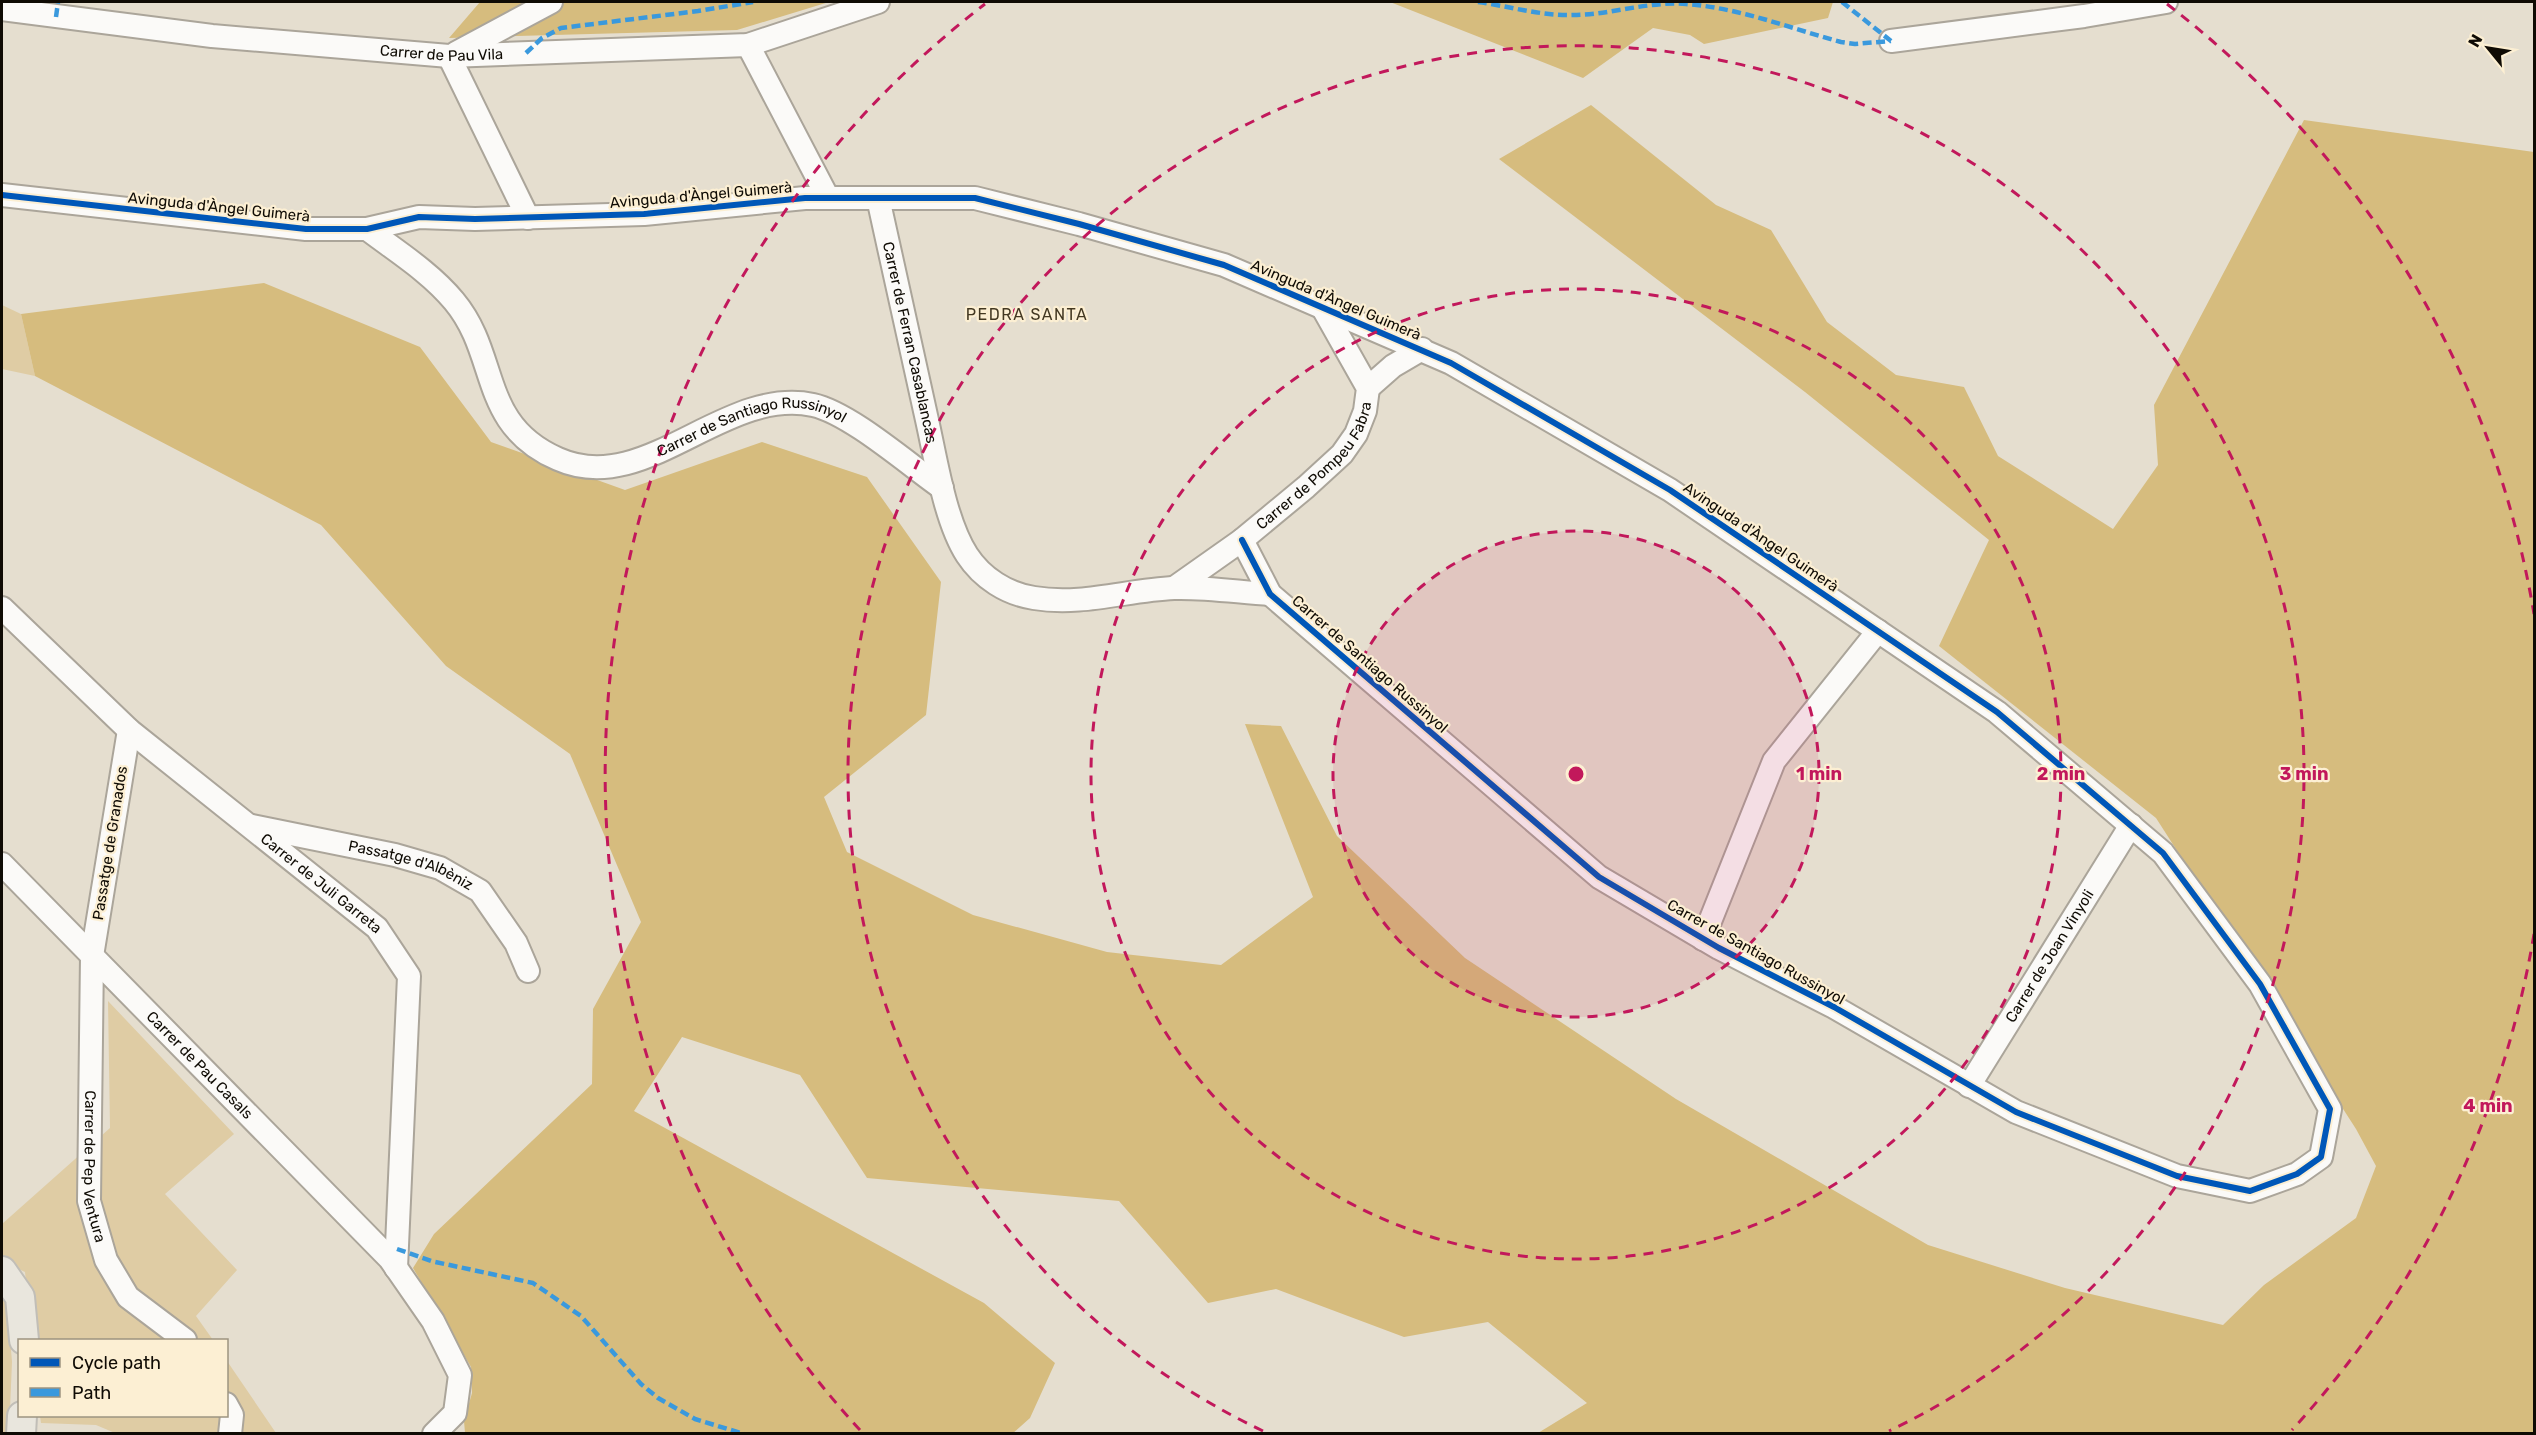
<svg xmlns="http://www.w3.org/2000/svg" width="2536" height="1435" font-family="Rubik,sans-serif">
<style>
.green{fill:#dfcca4}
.forest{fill:#d6bc7e}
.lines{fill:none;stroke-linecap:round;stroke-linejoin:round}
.minor-casing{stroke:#aba59a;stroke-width:26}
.major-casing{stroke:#c1beb7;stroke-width:32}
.minor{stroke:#fbfaf8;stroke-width:22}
.major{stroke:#e9e6dd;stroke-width:28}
.quiet{stroke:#3a99dd;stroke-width:4.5;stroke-dasharray:9 4.5;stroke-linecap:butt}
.cycleway-casing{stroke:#fcefd3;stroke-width:10}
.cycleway{stroke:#0057b8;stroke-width:6}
.ring{fill:none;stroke:#c2185b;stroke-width:3;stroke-dasharray:10 8}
.labels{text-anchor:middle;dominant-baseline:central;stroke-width:4.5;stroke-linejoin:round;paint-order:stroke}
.street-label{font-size:15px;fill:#0f0b04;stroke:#fcefd3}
.neighbourhood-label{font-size:16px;letter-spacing:1.5px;fill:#433822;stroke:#fcefd3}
.centre{fill:#c2185b;stroke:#fcefd3;stroke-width:3}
.ring-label{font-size:18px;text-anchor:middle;font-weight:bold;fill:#c2185b;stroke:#fcefd3;stroke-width:4.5;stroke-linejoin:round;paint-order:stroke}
</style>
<rect width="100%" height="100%" fill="#e5decf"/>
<!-- green -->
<path class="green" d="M2,305l19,9 14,62 -33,-7z
M108,1001l126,133 -69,60 72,76 -41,46 17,24h-181l-7,-68 -23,-11v-37l108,-96z
M2,1297l5,4 5,61 -3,71h-7z
M227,1361l49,72h-161l-19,-8 -55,-2 -1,-7h186z"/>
<!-- forest -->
<path class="forest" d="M480,2h349l-92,28 -288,8z
M1390,2h443l-5,16 -124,26 -14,-9 -37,-7 -70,50z
M1591,105l125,100 55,25 56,92 69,53 68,12 34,69 115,73 45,-64 -4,-60 150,-285 230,32v1281h-996l49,-30 -99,-81 -84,15 -128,-48 -68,14 -89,-102 -252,-23 -67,-103 -118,-38 -48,74 350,192 71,60 -25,55 -18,16 -547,-1 -1,-12 8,-28 -1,-26 -58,-99 21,-34 158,-150 1,-75 48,-87 -71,-168 -124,-88 -125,-141 -286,-149 -14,-62 243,-31 156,64 71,95 134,48 137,-48 105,35 74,105 -15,133 -102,82 23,55 126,63 134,37 114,13 92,-68 -68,-173 36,2 56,110 128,122 211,141 252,146 137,43 158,37 41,-40 92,-67 20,-52 -20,-37 -200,-311 -217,-172 50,-106 -184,-148 -306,-233z"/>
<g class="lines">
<!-- minor casing -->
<g class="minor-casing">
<g id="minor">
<path id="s1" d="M2,9l210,27 237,20 299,-11 130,-43"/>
<path d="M1891,41l193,-25 82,-14"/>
<path d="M748,45l80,153"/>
<path d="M456,53l95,-51"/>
<path d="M449,56l79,162"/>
<path d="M2,195l304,34h61l52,-12 56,2 169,-5 161,-16h170l104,26 145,41 227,98 219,127 327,222 166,141 97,131 70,125 -9,48 -24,17 -47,17 -73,-15 -161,-64 -182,-105 -115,-59 -120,-71 -329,-283 -28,-54"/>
<path id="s2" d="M878,198c16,74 33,148 49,222 9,40 18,101 40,135 15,23 40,39 67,43 48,8 93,-8 140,-10 31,-1 64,4 96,6"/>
<path id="s3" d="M367,229c29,22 63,43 87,72 46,55 24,123 104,158 87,39 165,-73 255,-54 37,8 96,60 129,83"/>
<path d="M1368,388l25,-22 29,-17"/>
<path id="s4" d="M1174,588l68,-48 64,-53 36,-33 14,-20 9,-23 3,-23 -44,-78"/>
<path id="s5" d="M2,608l127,122 248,198 32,48 -13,292"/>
<path id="s6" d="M129,730l-37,226 -3,245 17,59 22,37 57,43"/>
<path id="s7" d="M252,826l143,29 45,13 40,23 36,52 12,28"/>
<path id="s8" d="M2,864l388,395 43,62 27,54 -5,38 -21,21"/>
<path d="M1703,939l71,-178 104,-130"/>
<path id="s9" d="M1969,1086l162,-261"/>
<path d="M226,1404l6,11 -2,19"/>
</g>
</g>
<!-- major casing -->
<g class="major-casing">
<path id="major" d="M2,1271l18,26 4,43
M21,1434l1,-18"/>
</g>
<!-- minor -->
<use href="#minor" class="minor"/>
<!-- major -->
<use href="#major" class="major"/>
<!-- quiet -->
<path class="quiet" d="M1478,2c30,4 63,14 95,13 37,0 75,-14 113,-11 54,4 103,24 155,38l14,2 36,-3
M1842,2l49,39
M56,17l2,-15
M526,53l16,-15 19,-10 137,-17 55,-9
M397,1249l34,12 102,22 48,33 60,68 17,14 37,21 49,15"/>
<!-- cycleway casing -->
<g class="cycleway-casing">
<path id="cycleway" d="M2,195l304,34h61l52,-12 56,2 169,-5 161,-16h170l104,26 145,41 227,98 219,127 327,222 166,141 97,131 70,125 -9,48 -24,17 -47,17 -73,-15 -161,-64 -182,-105 -115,-59 -120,-71 -329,-283 -28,-54"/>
</g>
<!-- cycleway -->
<use href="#cycleway" class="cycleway"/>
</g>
<!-- distance rings -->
<circle cx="1576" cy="774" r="243" fill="#c2185b" fill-opacity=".12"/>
<g class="ring">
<circle cx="1576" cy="774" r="243"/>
<circle cx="1576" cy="774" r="485"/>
<path d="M1263 1431A728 728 0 1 1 1889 1431"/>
<path d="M2534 934A971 971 0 0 1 2292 1430M860 1430A971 971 0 0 1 985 4M2167 4A971 971 0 0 1 2534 614"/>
</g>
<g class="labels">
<!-- street labels -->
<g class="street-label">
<text stroke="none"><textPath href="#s1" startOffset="442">Carrer de Pau Vila</textPath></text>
<text transform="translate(701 195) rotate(-5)">Avinguda d'Àngel Guimerà</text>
<text transform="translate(219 207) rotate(6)">Avinguda d'Àngel Guimerà</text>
<text transform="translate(1336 300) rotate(23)">Avinguda d'Àngel Guimerà</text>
<text stroke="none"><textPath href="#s2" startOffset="148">Carrer de Ferran Casablancas</textPath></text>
<text stroke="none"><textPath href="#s3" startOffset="512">Carrer de Santiago Russinyol</textPath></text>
<text stroke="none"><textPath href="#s4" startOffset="189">Carrer de Pompeu Fabra</textPath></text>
<text transform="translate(1761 537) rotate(34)">Avinguda d'Àngel Guimerà</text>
<text transform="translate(1370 664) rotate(41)">Carrer de Santiago Russinyol</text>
<text transform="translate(110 843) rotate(-81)">Passatge de Granados</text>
<text stroke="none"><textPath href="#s7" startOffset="164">Passatge d'Albèniz</textPath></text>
<text stroke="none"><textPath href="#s5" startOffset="422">Carrer de Juli Garreta</textPath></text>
<text transform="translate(1756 952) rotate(29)">Carrer de Santiago Russinyol</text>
<text stroke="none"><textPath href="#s9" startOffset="153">Carrer de Joan Vinyoli</textPath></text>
<text stroke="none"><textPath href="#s8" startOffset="282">Carrer de Pau Casals</textPath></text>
<text stroke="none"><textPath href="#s6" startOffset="440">Carrer de Pep Ventura</textPath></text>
</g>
<!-- neighbourhood labels -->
<g class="neighbourhood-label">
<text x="1027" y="314">PEDRA SANTA</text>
</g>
</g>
<circle cx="1576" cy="774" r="9" class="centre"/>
<g class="ring-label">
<text x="1819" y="780">1 min</text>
<text x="2061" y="780">2 min</text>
<text x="2304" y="780">3 min</text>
<text x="2488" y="1112">4 min</text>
</g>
<!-- border -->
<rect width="2536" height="1435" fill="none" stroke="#0f0b04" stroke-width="6"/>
<!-- legend -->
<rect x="18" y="1339" width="210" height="78" fill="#fcefd3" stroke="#9d9480" stroke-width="1.5"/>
<rect x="30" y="1358" width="30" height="9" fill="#0057b8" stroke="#9d9480" stroke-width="1.5"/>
<text x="72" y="1369" font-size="18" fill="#0f0b04">Cycle path</text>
<rect x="30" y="1388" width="30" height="9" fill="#3a99dd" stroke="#9d9480" stroke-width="1.5"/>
<text x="72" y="1399" font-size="18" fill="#0f0b04">Path</text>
<!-- north arrow -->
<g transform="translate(2488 48) rotate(300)" stroke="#fcefd3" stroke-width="4.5" paint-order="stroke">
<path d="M0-4.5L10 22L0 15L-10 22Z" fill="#0f0b04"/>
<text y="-9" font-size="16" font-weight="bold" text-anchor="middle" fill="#0f0b04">N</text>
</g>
</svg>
